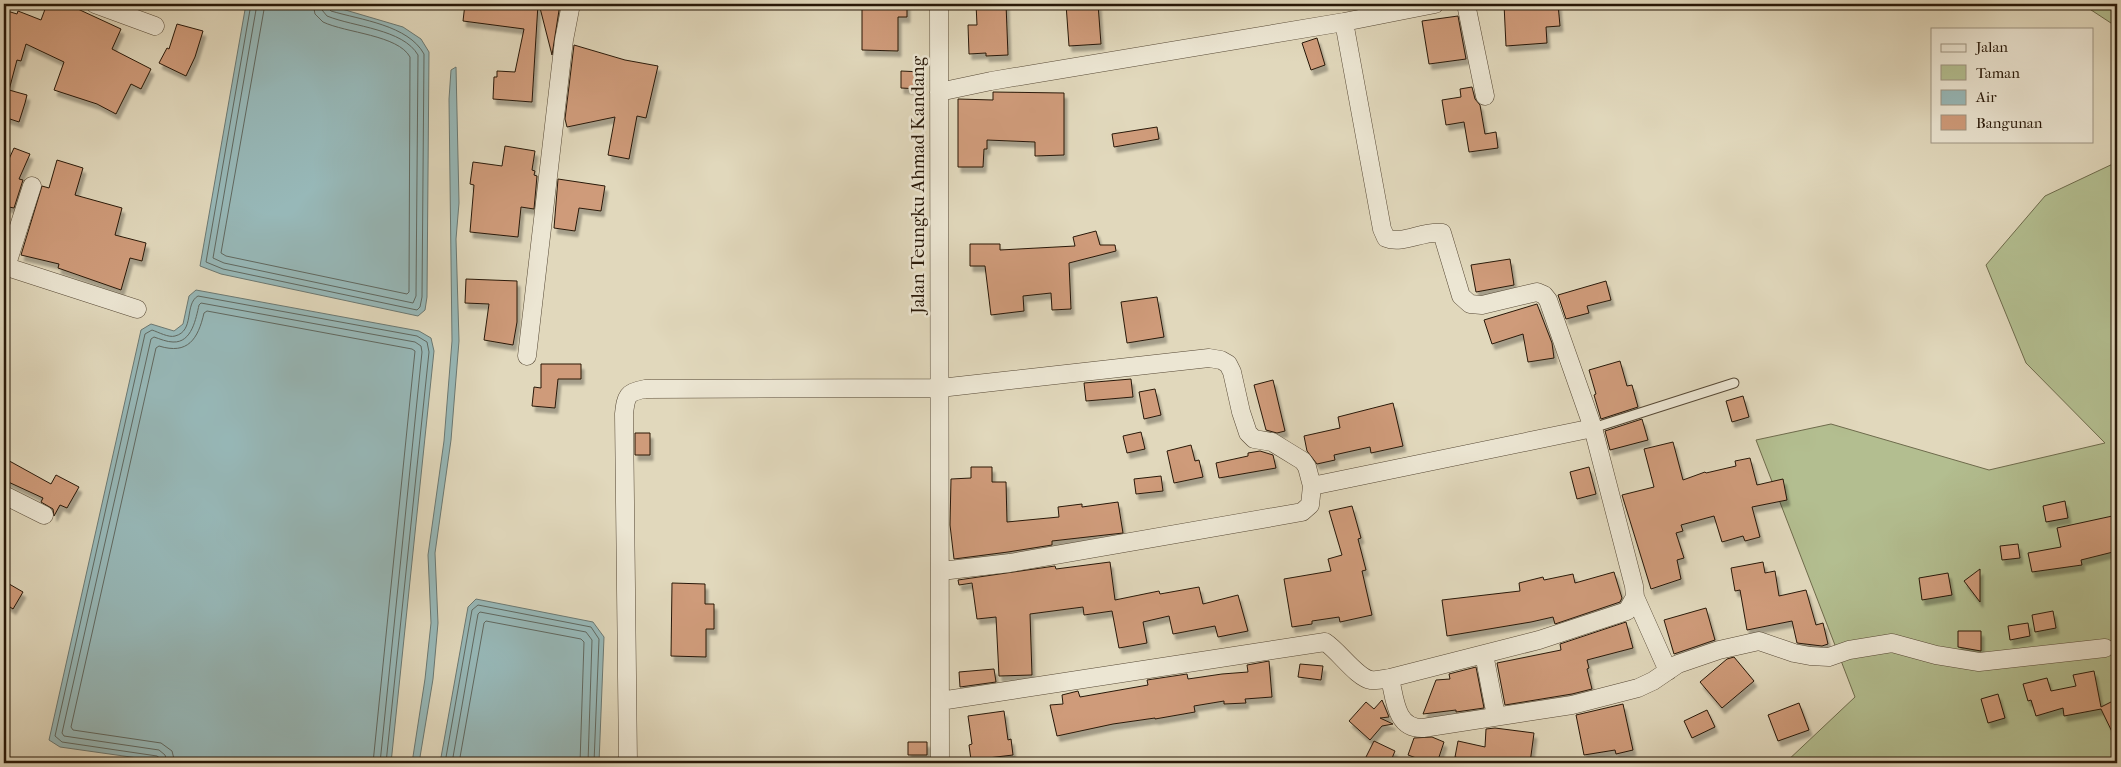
<svg xmlns="http://www.w3.org/2000/svg" width="2121" height="767" font-family="'IM FELL French Canon',serif">
<style>
.green{fill:#b3be90;stroke:#6e6b4c}
.water{fill:#97b8b8;stroke:#6b7872}
.lines{fill:none;stroke-linecap:round;stroke-linejoin:round}
.shore{stroke:#606860;stroke-width:1}
.building{fill:#cf9b7a;stroke:#281808;filter:url(#shadow)}
.service-casing{stroke:#564835;stroke-width:11}
.minor-casing{stroke:#564835;stroke-width:19}
.service{stroke:#ece6d3;stroke-width:9}
.minor{stroke:#ece6d3;stroke-width:18}
.labels{text-anchor:middle;dominant-baseline:central;stroke-width:5;stroke-linejoin:round;paint-order:stroke}
.street-label{font-size:19px;fill:#281808;stroke:#ece6d3}
</style>
<defs>
<filter id="shadow"><feDropShadow dx="3" dy="5.5" stdDeviation="1" flood-color="#0004"/></filter>
</defs>
<rect width="100%" height="100%" fill="#e1d8bc"/>
<filter id="stains"><feTurbulence type="fractalNoise" baseFrequency=".004" numOctaves="4"/><feColorMatrix values="0 0 0 0 .2 0 0 0 0 .09 0 0 0 0 .02 0 0 0 .5 -.17"/></filter>
<radialGradient id="worn" r=".72"><stop offset=".6" stop-color="#630" stop-opacity="0"/><stop offset="1" stop-color="#630" stop-opacity=".3"/></radialGradient>
<!-- green -->
<path class="green" d="M2082,4h35v23z
M2117,162v601h-223l-6,-6 -5,6h-98l70,-66 -99,-257 75,-16 158,46 116,-27 -79,-80 -40,-98 59,-69z"/>
<!-- water -->
<path class="water" d="M246,4h79l78,23 18,12 8,13 -2,245 -2,13 -7,6 -197,-42 -21,-8z
M456,67l3,136 -3,36 3,102 -8,99 -16,113 3,70 -5,56 -14,84h-7l13,-84 6,-56 -3,-68 16,-114 8,-100 -3,-242 2,-29z
M196,290l223,41 12,7 3,13 -43,412h-218l-113,-16 -11,-7 92,-410 10,-6 23,7 9,-7 6,-28z
M476,599l117,23 11,15 -5,126h-159l28,-156z"/>
<g class="lines">
<!-- shore -->
<path class="shore" d="M251,4l-45,258 17,7 194,41 3,-3 2,-10 2,-243c-16,-29 -63,-34 -93,-43l-3,-3 -1,-4
M257,4l-44,254 11,5 189,40 3,-7 2,-241c-15,-26 -64,-28 -91,-39l-5,-6 -1,-6
M265,4l-44,249 5,3 181,38 2,-2 1,-235c-12,-22 -64,-24 -87,-35l-8,-8 -2,-10
M161,763v-4l-4,-3 -95,-14 -7,-6 90,-402 7,-4c6,2 17,8 23,6 20,-5 9,-32 23,-40l219,40 10,6 2,10 -43,411
M168,763l-3,-8 -6,-5 -95,-14 -2,-3 89,-394 3,-2c6,2 13,5 19,5 19,1 23,-24 26,-37l2,-2 214,39 6,4 1,6 -42,411
M175,763l-3,-12 -11,-8 -88,-13 -2,-3 85,-379 3,-2c29,9 39,-7 45,-33l3,-2 205,38 3,2 -42,412
M445,763l27,-153 6,-5 113,22 8,12 -5,124
M452,763l26,-149 2,-2 106,20 6,8 -4,123
M459,763l25,-140 2,-2 95,18 3,3 -4,121"/>
</g>
<!-- building -->
<path class="building" d="M47,4h20l54,25 -9,20 39,20 -10,20 -10,-5 -15,30 -19,-10 -43,-14 10,-28 -38,-18 -5,17 -4,-1 -8,30 18,5 -2,8 -6,19 -15,-5v-107l13,4 1,-3 23,9z
M465,4h73l-6,98 -39,-3 1,-22h3v-6l18,1 9,-43 -61,-8z
M539,4h21l-8,51z
M862,4h45v13h-9v34l-36,-1z
M976,4h30l2,51 -22,1v-3l-17,1 -1,-29h9z
M1066,4h32l3,40 -32,2z
M1504,4h54l2,22 -14,1 1,16 -41,3z
M1458,16l8,43 -37,5 -7,-43z
M177,24l26,7 -8,26 -9,19 -27,-13 8,-15 2,1z
M1317,38l8,27 -14,5 -9,-27z
M574,45l51,15 33,6 -12,52 -9,-2 -8,43 -21,-4 7,-38 -48,10 -2,-8z
M901,71l21,1 -1,17 -20,-1z
M1472,87l3,12 5,6 5,29 11,-2 2,16 -29,4 -5,-30 -18,3 -4,-25 19,-3 -1,-8z
M993,92l71,1v62l-29,1v-14l-48,-2v9h-3l-1,18h-25v-68l35,1z
M1157,127l2,12 -45,8 -2,-13z
M505,146l30,5 -3,19 3,1 -1,4 3,1 -3,33 -13,-2 -3,30 -48,-5 4,-47 -4,-1 3,-22 29,4z
M14,148l16,6 -11,25 4,1 -9,28 -10,-2v-19l4,-15 -4,-2z
M57,160l26,8 -8,27 47,13 -7,27 31,8 -4,18 -12,-3 -9,32 -63,-22 1,-4 -38,-9 21,-69 7,2z
M558,179l47,7 -4,25 -22,-3 -4,23 -21,-3z
M1096,231l4,14h15l1,6 -47,12 2,46 -19,1 -1,-17 -28,3 1,15 -33,4 -6,-49h-15v-22h30v6l75,-4 -2,-9z
M1510,259l4,26 -38,7 -5,-27z
M466,279l51,2v41l-4,23 -29,-5 5,-36 -24,-1z
M1606,281l5,19 -24,6 2,7 -23,6 -8,-24z
M1157,297l7,40 -37,6 -6,-41z
M1537,304l15,39 2,15 -26,4 -5,-28 -31,10 -8,-24z
M1620,361l7,25 5,-1 6,22 -37,12 -7,-24 2,-1 -7,-24z
M541,364h40v15h-23l-3,29 -23,-2 2,-19 7,1z
M1131,379l2,18 -47,4 -2,-18z
M1273,380l12,51 -8,2 -11,-3 -12,-45z
M1155,389l6,26 -17,4 -5,-27z
M1743,396l6,21 -17,5 -6,-21z
M1393,403l10,43 -32,7 -1,-6 -36,8 1,5 -18,4 -10,-13 -3,-15 36,-8 -2,-11z
M1642,419l6,21 -38,10 -5,-19z
M1141,432l4,17 -18,4 -4,-17z
M635,433h15v22h-15z
M1673,442l10,38 22,-8 1,1 30,-7 -1,-5 15,-3 7,27 26,-6 4,21 -35,7 8,30 -15,4 -2,-5 -21,6 -8,-26 -33,9 2,6 -7,2 8,25 -7,2 4,19 -30,10 -29,-94 32,-8 -10,-38z
M1191,445l4,16 4,-1 4,17 -29,6 -7,-32z
M1260,451l13,4 3,13 -57,10 -3,-15 32,-7v-3z
M4,458l47,26 5,-9 23,12 -12,21 -7,-3 -6,11 -1,-7 -12,-7 2,-4 -39,-18z
M971,467h21v15h14l1,40 52,-5 -1,-10 24,-3v3l36,-5 5,31 -71,8v4l-44,7 -54,7 -4,-34 1,-46 20,-1z
M1589,467l7,27 -19,5 -7,-27z
M1161,476l2,15 -27,3 -2,-15z
M2065,501l3,17 -22,4 -3,-16z
M1352,506l9,32 -3,1 8,31 -4,1 10,44 -32,7 -1,-5 -27,4v3l-20,3 -8,-48 47,-8 -3,-12 14,-4 -13,-44z
M2117,515v36l-36,9 1,5 -50,7 -4,-19 33,-6 -4,-19z
M2018,544l2,14 -18,2 -2,-14z
M1110,562l5,38 44,-9 1,3 39,-7 4,17 35,-9 10,36 -30,6 -3,-11 -42,8 -4,-18 -26,6 4,21 -28,5 -7,-37 -28,4 -1,-8 -53,7 2,61 -33,1 -3,-59 -19,2 -5,-36 -13,2 -1,-5 97,-14 1,3z
M1763,562l2,11 10,-2 4,25 27,-6 10,35 7,-2 5,21 -6,2 -25,-3 -5,-22 -45,9 -7,-40 -5,1 -4,-23z
M1980,569v33l-16,-21z
M1614,572l8,26 -2,4 -65,22 -2,-7 -22,5 -84,14 -5,-36 78,-9 -1,-8 24,-6 1,3 29,-6 2,9z
M1948,573l4,22 -30,5 -3,-22z
M4,581l19,11 -10,17 -9,-6z
M672,583l33,1v20h9v25h-8v28l-35,-1z
M1706,608l9,32 -41,14 -10,-34z
M2053,611l3,17 -21,4 -3,-17z
M1626,622l7,26 -46,12 2,8 -2,1 5,20 -20,5 -67,11 -8,-42 64,-13 -1,-6z
M2028,623l2,13 -20,4 -2,-14z
M1958,631h23v20l-23,-4z
M1734,657l20,24 -32,27 -22,-26 27,-23z
M1269,661l3,36 -27,2 1,4 -22,1v-3l-30,5 1,6 -40,7v-1l-42,6 -56,12 -7,-31 13,-1 -1,-9 16,-4 2,6 68,-12 -1,-5 40,-6 1,5 34,-5 26,-2 -1,-7z
M1300,664l23,2 -2,14 -23,-3z
M1476,667l8,41 -28,4v-2l-33,4 13,-34 14,-1 -1,-5z
M994,669l2,13 -36,5 -1,-15z
M2094,671l7,36 16,-8v43l-16,-33 -37,7 -1,-8 -27,8 -5,-16 -3,1 -5,-17 24,-6 4,13 25,-5 -3,-11z
M1998,694l7,24 -17,5 -7,-24z
M1382,700l7,17 -9,1 13,6 -11,2 -12,14 -21,-19 17,-19 8,7z
M1799,703l10,27 -31,11 -10,-26z
M1623,704l10,46 -17,4 -1,-4 -31,5 -8,-40z
M1707,710l8,17 -23,11 -8,-17z
M1004,711l4,29 3,-1 2,16 -42,5 -2,-15 3,-1 -4,-28z
M1495,728l39,5 -4,30h-56v-2l-19,-4 3,-16 27,6 1,-18z
M1432,737l12,5 -7,21h-7l-22,-8 6,-17z
M1374,741l21,10 -5,12h-27z
M908,742h19v13h-19z"/>
<g class="lines">
<!-- service casing -->
<g class="service-casing">
<path id="service" d="M1593,428l141,-45"/>
</g>
<!-- minor casing -->
<g class="minor-casing">
<path id="minor" d="M95,4l60,22
M939,4l1,759
M1466,4l19,92
M939,92l52,-11 353,-59 91,-18
M4,266l133,43
M6,267l26,-81
M527,356l37,-316 7,-36
M1312,486l281,-58
M4,495l40,20
M1635,597l33,74
M1484,654l12,62
M1390,678c5,22 6,51 33,50l149,-23 66,-17 15,-7 25,-17 41,-14 40,-9 35,12 16,3 19,1 20,-7 43,-7 44,12 43,7 126,-14
M940,701l385,-59c14,9 32,36 46,38 5,1 13,-1 19,-2l149,-38 88,-29 8,-14 -1,-11 -41,-158 -45,-128 -4,-5 -7,-3 -55,13 -12,-1 -9,-8 -19,-63c-19,-3 -39,12 -56,5l-4,-9 -38,-207
M628,763l-4,-349c2,-18 3,-22 21,-25l295,-1 269,-30 12,2 7,4 4,8 9,40 7,21 6,6 18,3 31,19 4,6 5,19 -2,19 -8,7 -292,51 -69,8"/>
</g>
<!-- service -->
<use href="#service" class="service"/>
<!-- minor -->
<use href="#minor" class="minor"/>
</g>
<g class="labels">
<!-- street labels -->
<g class="street-label">
<text transform="translate(918 185) rotate(-90)">Jalan Teungku Ahmad Kandang</text>
</g>
</g>
<!-- margin -->
<rect width="2121" height="767" fill="none" stroke="#e1d8bc" stroke-width="20"/>
<rect x="5" y="5" width="2111" height="757" fill="none" stroke="#281808" stroke-width="2.5"/>
<rect x="10" y="10" width="2101" height="747" fill="none" stroke="#281808"/>
<!-- legend -->
<rect x="1931" y="28" width="162" height="115" fill="#ece6d3" stroke="#9e9482"/>
<rect x="1941" y="44" width="25" height="8" fill="#ece6d3" stroke="#9e9482"/>
<text x="1976" y="52" font-size="15" fill="#281808">Jalan</text>
<rect x="1941" y="65" width="25" height="15" fill="#b3be90" stroke="#9e9482"/>
<text x="1976" y="78" font-size="15" fill="#281808">Taman</text>
<rect x="1941" y="90" width="25" height="15" fill="#97b8b8" stroke="#9e9482"/>
<text x="1976" y="102" font-size="15" fill="#281808">Air</text>
<rect x="1941" y="115" width="25" height="15" fill="#cf9b7a" stroke="#9e9482"/>
<text x="1976" y="128" font-size="15" fill="#281808">Bangunan</text>
<rect width="100%" height="100%" filter="url(#stains)"/>
<rect width="100%" height="100%" fill="url(#worn)"/>
</svg>
